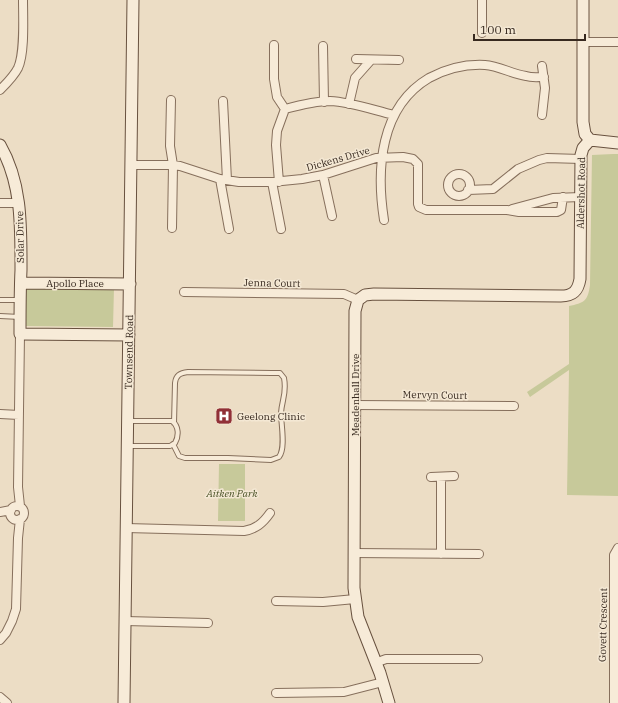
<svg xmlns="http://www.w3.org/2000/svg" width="618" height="703" font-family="'IBM Plex Serif',serif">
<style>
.green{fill:#c7c99a}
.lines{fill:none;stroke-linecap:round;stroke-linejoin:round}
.lane-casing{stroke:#866f5c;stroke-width:6}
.street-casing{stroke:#866f5c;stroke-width:10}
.secondary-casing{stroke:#68513f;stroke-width:13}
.lane{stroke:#f7ebd8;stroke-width:4}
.street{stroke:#f7ebd8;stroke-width:8}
.secondary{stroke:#f7ebd8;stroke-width:11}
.labels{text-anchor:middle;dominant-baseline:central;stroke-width:3;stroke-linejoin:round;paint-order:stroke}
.street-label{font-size:10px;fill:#37291f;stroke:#f4e8d4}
.poi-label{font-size:10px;fill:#37291f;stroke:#f4e8d4;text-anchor:start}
.park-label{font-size:10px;font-style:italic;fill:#4a5227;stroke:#f4e8d4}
</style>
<rect width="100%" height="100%" fill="#ecddc5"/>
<!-- green -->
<path class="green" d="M613,154h5v342l-51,-1 2,-125 -39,27 -3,-5 42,-28v-58c15,-3 19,-5 21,-21l2,-130z
M26,286l88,2 -1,39 -88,-1z
M219,464h26v57h-27z"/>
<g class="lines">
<!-- lane casing -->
<g class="lane-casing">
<path id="lane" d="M0,300h20
M0,316l20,1
M173,444l6,12 6,2h43l43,2 8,-3c7,-9 2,-33 2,-44 1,-14 6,-20 3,-35l-4,-5h-8l-84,-1c-8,1 -12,3 -13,11l-1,40
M128,446h42l5,-3c4,-7 4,-17 -3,-22h-43"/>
</g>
<!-- street casing -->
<g class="street-casing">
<path id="street" d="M482,0v33
M583,42h35
M274,45v34l3,18 8,12
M323,46l1,56
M356,59l43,1
M542,66l3,22 -3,27
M0,90c6,-6 14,-14 18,-22 7,-15 5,-50 5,-68
M171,100l-1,46 3,19 -1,63
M223,101l4,79
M349,104l6,-26 16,-18
M131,165h42l7,1 40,13 19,3h33l30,-3 21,-4 53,-17 27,-1 10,2 5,5v40l1,3 7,3h81l12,2h38l4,-2 2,-13
M448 185a11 11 0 1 1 22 0a11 11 0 1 1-22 0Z
M323,175l9,41
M220,179l9,50
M272,182l9,47
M279,182l-3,-37 1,-14 8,-22c15,-4 30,-8 45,-8 21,1 43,9 64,14
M468,190l25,-1 25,-20 21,-9 8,-2 34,1
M0,203h19
M512,209l41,-11 28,-1
M384,220c-8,-51 -4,-113 45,-142 17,-9 37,-14 56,-13 14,1 27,9 41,11 6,2 12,1 18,1
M184,292l160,2 14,6
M355,405l159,1
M0,414l19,1
M431,477l23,-1
M20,506l-2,-19 2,-153
M10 513a7 7 0 1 1 14 0a7 7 0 1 1-14 0Z
M0,512l11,-2
M126,528l118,3c12,-2 19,-8 26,-18
M353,553l126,1
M441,554v-77
M276,601l47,1 32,-3
M125,621l83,2
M0,640l6,-7 6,-12 4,-12 2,-71 2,-19
M375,663l11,-4h92
M276,693l68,-1 39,-10
M0,697l7,6
M614,703v-148l4,-7"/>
</g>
<!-- secondary casing -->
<g class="secondary-casing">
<path id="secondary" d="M583,0v122l2,12 5,6
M590,140l28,3
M0,145c22,38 21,81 21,125 -1,21 -1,42 -1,64l109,1
M21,283l109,1
M124,703l9,-703
M389,703l-9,-30 -22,-56 -4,-29 1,-277 3,-11 7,-5 9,-1 187,2c12,0 17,-5 19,-17l1,-124 2,-7 7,-8"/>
</g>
<!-- lane -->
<use href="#lane" class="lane"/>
<!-- street -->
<use href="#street" class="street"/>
<!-- secondary -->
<use href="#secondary" class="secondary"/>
</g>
<!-- icons -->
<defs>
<g id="hospital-square" transform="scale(0.9)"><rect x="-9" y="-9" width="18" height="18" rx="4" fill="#913037" stroke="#f4e8d4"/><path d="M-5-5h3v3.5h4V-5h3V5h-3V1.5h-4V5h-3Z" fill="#fff"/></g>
</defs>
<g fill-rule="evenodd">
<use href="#hospital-square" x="224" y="416"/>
</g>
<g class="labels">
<!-- street labels -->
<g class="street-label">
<text transform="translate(338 159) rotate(-16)">Dickens Drive</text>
<text transform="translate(581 193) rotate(-89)">Aldershot Road</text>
<text transform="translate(20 237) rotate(-91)">Solar Drive</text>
<text x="75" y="283">Apollo Place</text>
<text transform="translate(272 283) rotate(1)">Jenna Court</text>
<text transform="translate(129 352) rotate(-89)">Townsend Road</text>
<text transform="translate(355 395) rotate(-90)">Meadenhall Drive</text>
<text transform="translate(435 395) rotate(1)">Mervyn Court</text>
<text transform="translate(603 625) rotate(-89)">Govett Crescent</text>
</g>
<!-- poi labels -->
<g class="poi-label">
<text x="237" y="416">Geelong Clinic</text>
</g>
<!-- park labels -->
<g class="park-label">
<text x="232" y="493">Aitken Park</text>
</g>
</g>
<!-- scale -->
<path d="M474 34v6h111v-6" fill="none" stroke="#37291f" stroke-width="2"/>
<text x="480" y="34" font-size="12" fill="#37291f" stroke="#f4e8d4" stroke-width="3" paint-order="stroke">100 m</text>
</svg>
